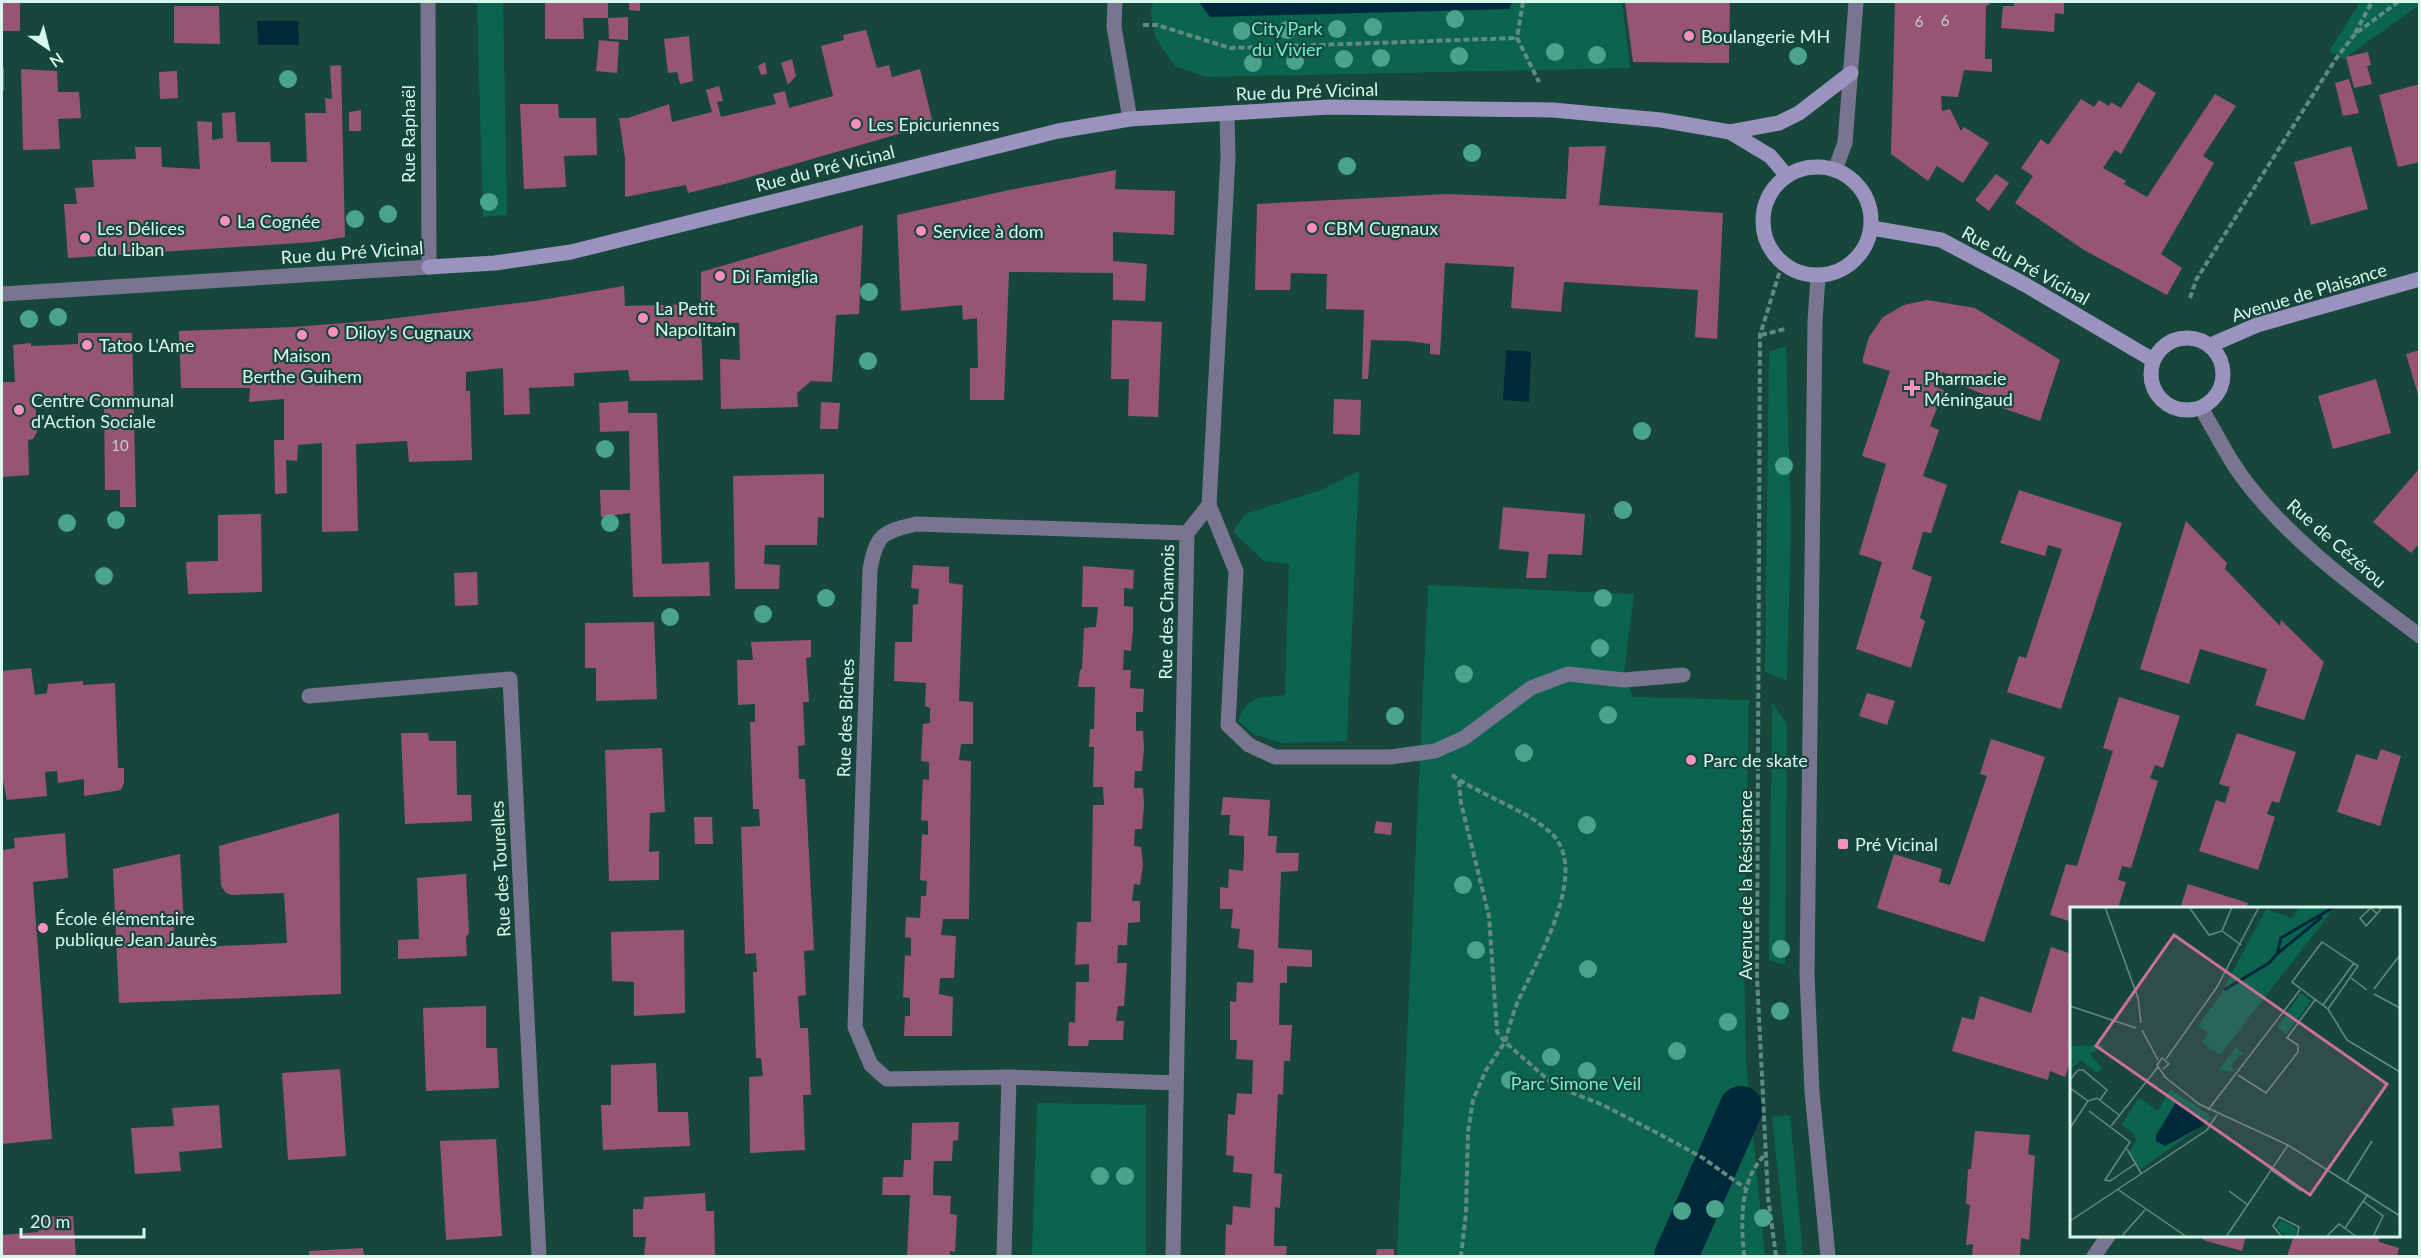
<svg xmlns="http://www.w3.org/2000/svg" width="2421" height="1258" font-family="Lato,sans-serif">
<style>
.green{fill:#0b6450}
.water{fill:#00283b}
.lines{fill:none;stroke-linecap:round;stroke-linejoin:round}
.canal{stroke:#00283b;stroke-width:44}
.building{fill:#975573}
.path{stroke:#618b7f;stroke-width:4;stroke-dasharray:6 3;stroke-linecap:butt}
.service{stroke:#797591;stroke-width:15}
.minor{stroke:#797591;stroke-width:15}
.tertiary{stroke:#797591;stroke-width:15}
.secondary{stroke:#9a93bf;stroke-width:15}
.tree{fill:#49a48a}
.poi-dot{fill:#fd8fc1;stroke:#16473a;stroke-width:2}
.labels{text-anchor:middle;dominant-baseline:central;stroke-width:4.5;stroke-linejoin:round;paint-order:stroke}
.number-label{font-size:15px;fill:#c7cece}
.park-label{font-size:18px;fill:#72f0cc;stroke:#16473a}
.poi-label{font-size:18px;fill:#d7f7ec;stroke:#16473a;text-anchor:start}
.street-label{font-size:18px;fill:#d7f7ec;stroke:#16473a}
.inset-river{fill:none;stroke:#00283b;stroke-width:3}
.inset-road{fill:none;stroke:#638d81;stroke-width:1.5}
.view{fill:#ca7195;fill-opacity:0.15;stroke:#ca7195;stroke-width:3}
.inset-edge{fill:none;stroke:#d7f7ec;stroke-width:3}
</style>
<rect width="100%" height="100%" fill="#16473a"/>
<!-- green -->
<path class="green" d="M477,2h26l4,213 -24,2z
M1153,2h469l8,66 -424,9 -31,-11 -19,-27 -5,-25z
M2360,2h59v3l-75,54 -15,-8z
M1786,346l5,177 -4,158 -22,-9 4,-320z
M1359,471l-12,270 -65,2 -29,-9 -15,-13c12,-27 21,-23 47,-26l4,-131 -25,-3 -31,-29 12,-18 76,-24z
M1428,585l206,9 -10,80 9,23 116,3 -5,260 2,103 19,193h-368z
M1772,703l15,21 -2,241 -16,-5z
M1037,1103l109,2v151h-114z
M1790,1115l13,141h-16l-15,-139z"/>
<!-- water -->
<path class="water" d="M1199,2h312l-1,7 -300,8z
M257,21h41l1,24h-41z
M1506,350l25,2 -2,50 -26,-2z"/>
<g class="lines">
<!-- canal -->
<path class="canal" d="M1676,1256l65,-148"/>
</g>
<!-- building -->
<path class="building" d="M2,2h18v29h-18z
M545,2h63v16h-25l1,21h-39z
M629,2h11v9l-11,-1z
M1625,2h105l-1,61 -96,-1z
M1895,2h95l-1,3 -3,1 -1,53h7v13l-28,-2 -6,27 -17,-1 1,15 8,-2 11,22 3,-4 25,16 -26,40 -26,-17 -9,15 -37,-27z
M2014,2h50v12l-9,-1 -1,19 -53,-4 2,-22h11z
M174,6h45l1,38 -46,-1z
M628,17v23l-19,-1 -1,-21z
M866,30l11,38 12,-3 3,12 28,-8 13,55 -204,59 -41,10 -2,-8 -61,12v-39l-6,-40h9l41,-14 3,18 40,-10 -6,-22 13,-4 4,15 -6,1 4,15 55,-13 -3,-10 12,-3 4,17 44,-12 -12,-50 23,-6 -1,-5z
M689,36l4,45 -13,3 -3,-12 -9,1 -4,-34z
M599,40l20,2 -2,31 -21,-2z
M2368,52l3,13 -4,1 5,18 -18,4 -8,-31z
M792,59l4,17 -8,9 -7,-22z
M765,62l2,12 -6,1 -3,-9z
M341,65l4,172 -31,5 -246,16 -4,-54h13l-2,-16 19,-1 -2,-27 44,-1 -1,-12h26l1,20 38,2 -3,-48 15,1v18l11,-2 -1,-25 13,-1 2,30h33l1,20h36l-2,-49h21l-1,-15 7,1 -2,-33z
M2,68h2v23h-2z
M21,69l36,2 1,21h21l2,26 -23,1 2,30 -37,1z
M177,71l1,27 -18,1 -1,-27z
M2349,79l10,34 -16,3 -8,-33z
M2138,82l18,11 -35,61 -6,-4 -12,18 23,13 -2,3 23,13 68,-103 21,12 -33,50 11,7 -53,91 21,14 -15,27 -83,-45 -69,-47 18,-27 -12,-8 20,-29 7,6 33,-46 13,8 5,-7 10,6 2,-4 10,6z
M2420,84v78l-22,5 -19,-72z
M520,104h38l1,14h37l1,37 -33,1 2,31 -42,2z
M361,110v21h-12v-19z
M1606,146l-7,59 124,8 -6,126 -22,-2 3,-47 -134,-8 -3,30 -50,-4 3,-41 -69,-4 -5,92 -10,-1v-10l-21,-3 -38,-1 -3,39h-6l2,-69 -38,-1 1,-35 -36,-1 -1,17h-35l2,-86 190,-10 119,5 3,-52z
M2351,146l17,63 -57,16 -17,-63z
M1116,170l-1,19 60,2 -1,44 -61,-3v29l34,3 -2,37 -32,-1v-27l-104,-1 -5,128h-34v-32h8l-1,-50 -14,2 -1,-15 -61,6 -4,-96 112,-25z
M1996,174l13,9 -20,28 -14,-11z
M863,225l-4,89 -23,1 -4,67 -21,-1 -14,12 1,14 -77,2 -1,-50 20,1 -1,-37 -38,-1 2,58 -73,1 -2,-11 -54,3v13l-45,2 1,26 -26,1 -1,-47 -37,4v19h4l2,69 -63,2 -2,-21 -51,3 2,87 -36,1v-89l-24,2 -1,16 -11,-1 1,33 -12,1 -1,-54h10v-41l-35,3 1,-14h-69l-2,-57 115,-4 87,-7 154,-19 89,-15 1,20 76,-2v-32z
M1927,300l48,8 85,52 -20,61 -49,-17 3,-6 -40,-15 3,-6 -15,-5 -5,15 7,3 -14,36 9,4 -16,46 24,9 -16,48 -8,-1 -11,37 20,8 -12,41 5,3 -14,47 -55,-19 26,-87 -23,-8 27,-90 -24,-8 28,-85 -27,-8v-5l6,-21 14,-20 21,-12z
M1112,320l50,2 -4,95 -30,-1 1,-37h-18z
M78,333h54l4,174h-16v-17h-15l-1,-90 -26,1 1,-4 -44,2 2,33 -4,7 -5,1 1,35 -27,2v-95h13l-2,-37 18,-2v3l47,-2z
M2420,350v47l-1,1 -13,-44z
M2376,379l15,54 -58,16 -15,-53z
M1334,399l27,1 -1,35 -27,-1z
M628,401v12h29l5,151 47,-2 1,34 -77,1 -3,-84 -29,4 -1,-27h30l-1,-59 -29,1 -1,-29z
M821,402l19,1 -2,26h-18z
M2420,468v75l-9,10 -38,-31z
M824,474v44l-6,-1 -1,28h-52l-1,19 16,1 -1,24h-44l-2,-113z
M2019,490l103,33 -61,186 -54,-17 12,-36 7,2 36,-109 -14,-4 -3,11 -45,-13z
M1503,507l82,7 -3,41 -34,-1 -2,24h-20l3,-26 -30,-3z
M261,514l1,78 -74,2 -2,-32 32,-1v-46z
M2186,521l41,42 -2,6 55,57 1,-6 43,42 -20,58 -49,-15 12,-36 -67,-20 -11,35 -49,-15z
M913,565l36,2v16l14,2 -4,116 14,1v42h-12l-2,16 12,1 -2,158h-26l-2,16 15,1 -2,42h-14l-1,16 14,3 -1,39h-48l1,-20h5v-18l-7,-1 2,-42 6,1v-18l-6,-1 1,-20 14,1 1,-22h5l1,-15 -7,-1 2,-46 6,1v-14l-7,-1 2,-41 6,1v-18l-8,-1 2,-37 7,-1v-15l-5,-2 1,-23 -32,-2 1,-39h17l1,-37 5,-1 1,-15 -8,-1z
M1083,566l51,4 -1,19 -9,-1v18l9,1v22l-2,22 -7,-1 -1,20h8l-1,18 14,1 -1,23h-7v19h7l1,17 -2,23h-7l-1,17h9l1,18 -2,23h-7l-1,17 7,1 2,18 -3,20 -6,-1 -2,17h8v21l-12,1 -1,22h-9l-1,18h10l-3,43h-6l-2,15h8l-1,19h-34l-1,6h-20l1,-24 6,1 1,-41h13v-18l-14,1 2,-43h14l2,-117h11l-1,-18h-10l1,-40h-5l1,-18h4l1,-42h-17l2,-17 2,-1 2,-41 12,-1 2,-20h-16z
M477,572l1,33 -23,1 -1,-33z
M654,622l3,77 -61,2v-33h-11v-45z
M811,640v17l-5,1 3,44h-6l2,43 -7,1 1,33h6l9,171 -10,1 2,44 -8,1 2,32h8l3,67h-8l2,55 -55,3 -1,-76 14,-1 -2,-18h-5l-3,-86h4l-1,-19 -11,1 -4,-127 19,-1 -1,-17h-6l-3,-87h5v-18l-17,1 -1,-45h16l-2,-18z
M31,668l4,27 12,-2 1,-9 35,-3v4l32,-2 3,85h6v15l-3,7 -37,6v-17l-26,4 -1,-12 -12,1 2,24 -40,4 -5,-24v-105z
M1867,693l28,8 -8,24 -28,-9z
M2119,697l61,19 -17,52 -8,-3 -5,13 8,3 -27,87 -9,-2 -4,14 8,2 -8,26h-46v14l-22,-7 16,-51 11,2 36,-115 -10,-3z
M401,733h27l1,8h27l1,54h14l1,26 -67,3z
M2237,733l59,19 -17,51 -7,-2 -5,13 8,3 -17,53 -59,-19 17,-51 9,3 5,-16 -11,-3z
M1991,739l54,18 -61,185 -107,-34 17,-54 48,15 -3,13 11,3 37,-109 -7,-2z
M662,748l3,64 -15,1 -1,39 10,-1v29l-50,1 -4,-131z
M2381,749l20,7 -21,70 -43,-14 19,-58 21,6z
M1223,797l47,3 -2,36h9l-1,17h23l-1,18 -17,1 -3,76 34,2v17l-25,-1v17h-7l-1,42h13l-2,36h-6l-1,34 -5,-1 -4,79 8,1 -2,34 -5,-1 -1,39h13l-1,10h-61l1,-32 6,1 1,-19 17,2 2,-34 -19,-2 1,-16 -8,-1 2,-41 7,1 2,-22 15,1 1,-34 -17,-1 1,-19h-7v-39l6,1 1,-20 16,1 1,-33 -16,-2 2,-19 -9,-1 2,-19h-13v-22l8,1 1,-19 14,2 1,-18v-17l-15,-1 1,-20h-9z
M339,813l2,181 -222,9 -6,-134 67,-15 4,71 -10,2 1,21 112,-5 -3,-50 -52,2 -6,-2 -5,-7 -2,-40z
M694,817h18l1,27h-18z
M1376,821l16,2 -1,12 -17,-2z
M65,833l3,45 -35,4 19,257 -50,5v-294l13,-2 -1,-10z
M466,874l3,60 -3,2 1,20 -69,3v-19l21,-1 -2,-61z
M2188,884l60,19 -2,5h-66z
M684,930l1,83 -51,3v-34l-22,-1 -1,-49z
M2051,947l21,7v102l-7,21 -15,-6 -2,9 -96,-29 10,-34 12,3 6,-24 51,17z
M486,1006v42h11l2,40 -73,3 -3,-83z
M656,1063l2,49h30l2,34 -87,4 -2,-45h10v-40z
M340,1069l6,87 -58,4 -6,-87z
M219,1105l3,43 -43,4 2,19 -46,3 -4,-46 43,-2 -2,-18z
M959,1122l-1,18 -5,1 -1,20h-18l-1,17v17l18,1 -1,18 7,1 -2,37 -5,-1v5h-43l3,-61h-28l1,-18h20l1,-17h7l1,-37z
M1975,1131l55,4 -2,19 7,2 -6,84 -8,-2 -1,18h-48l1,-12 -7,1 4,-40 -4,-1 2,-35h3z
M496,1139l6,97 -56,4 -6,-99z
M705,1193l1,18h8l1,45h-71l2,-19h-13v-28h10l1,-12z
M73,1216l3,40h-74v-21l36,-3v-15z
M2205,1236h41l-4,15 -39,-11z
M2294,1236h86l-1,6 20,6 -2,8h-110z
M363,1248l1,8h-55v-5z
M1377,1249h17v7h-18z"/>
<g class="lines">
<!-- path -->
<path class="path" d="M1523,2l-6,36 22,44
M1143,25h14l73,23 287,-10
M2355,33l17,-31
M2190,298l6,-18 139,-220 20,-26 43,-32
M1761,335l24,-6
M1452,775c30,21 73,34 99,58 40,37 -14,127 -32,166 -6,13 -10,29 -14,43l50,44 48,19 56,29 44,24 42,30
M1459,781l2,22 28,113 8,116 8,10 -19,28 -13,30 -5,32 -2,81 -5,43
M1744,1256c-3,-34 -5,-77 22,-102
M1776,1256l-8,-59 -11,-221 3,-641 22,-71"/>
<!-- service -->
<path class="service" d="M1209,505l27,66 -8,154 21,20 26,12h115l45,-6 29,-13 67,-50 37,-14 56,6 59,-5
M309,696l201,-17 29,577
M2094,1256l14,-20"/>
<!-- minor -->
<path class="minor" d="M1835,170l10,-27 11,-141
M2,294l427,-27 -1,-265
M1009,1077l167,6
M1004,1256l5,-179 -122,2 -16,-14 -16,-38 15,-457c6,-35 12,-38 46,-46l271,9
M1173,1256l14,-723 22,-28 19,-347 -1,-45"/>
<!-- tertiary -->
<path class="tertiary" d="M1115,2l-1,25 16,92
M1818,277l-3,44 -8,653 5,118 16,164
M2201,408c14,23 26,49 42,70 48,64 114,111 177,158"/>
<!-- secondary -->
<path class="secondary" d="M1730,132l49,-9 20,-10 52,-40
M1763 221a54 54 0 1 1 108 0a54 54 0 1 1-108 0Z
M1872,228l69,12 83,44 129,76
M429,267l66,-4 76,-11 487,-121 72,-12 199,-12 224,3 108,10 69,12 40,24 17,20
M2151 374a36 36 0 1 1 72 0a36 36 0 1 1-72 0Z
M2211,345l46,-20 163,-46"/>
</g>
<!-- trees -->
<g class="tree">
<circle cx="1455" cy="19" r="9"/>
<circle cx="1373" cy="27" r="9"/>
<circle cx="1337" cy="29" r="9"/>
<circle cx="1287" cy="30" r="9"/>
<circle cx="1242" cy="31" r="9"/>
<circle cx="1555" cy="52" r="9"/>
<circle cx="1597" cy="55" r="9"/>
<circle cx="1459" cy="56" r="9"/>
<circle cx="1798" cy="56" r="9"/>
<circle cx="1381" cy="58" r="9"/>
<circle cx="1344" cy="59" r="9"/>
<circle cx="1295" cy="61" r="9"/>
<circle cx="1253" cy="63" r="9"/>
<circle cx="288" cy="79" r="9"/>
<circle cx="1472" cy="153" r="9"/>
<circle cx="1347" cy="166" r="9"/>
<circle cx="489" cy="202" r="9"/>
<circle cx="388" cy="214" r="9"/>
<circle cx="355" cy="219" r="9"/>
<circle cx="869" cy="292" r="9"/>
<circle cx="58" cy="317" r="9"/>
<circle cx="29" cy="319" r="9"/>
<circle cx="868" cy="361" r="9"/>
<circle cx="1642" cy="431" r="9"/>
<circle cx="605" cy="449" r="9"/>
<circle cx="1784" cy="466" r="9"/>
<circle cx="1623" cy="510" r="9"/>
<circle cx="116" cy="520" r="9"/>
<circle cx="67" cy="523" r="9"/>
<circle cx="610" cy="523" r="9"/>
<circle cx="104" cy="576" r="9"/>
<circle cx="826" cy="598" r="9"/>
<circle cx="1603" cy="598" r="9"/>
<circle cx="763" cy="614" r="9"/>
<circle cx="670" cy="617" r="9"/>
<circle cx="1600" cy="648" r="9"/>
<circle cx="1464" cy="674" r="9"/>
<circle cx="1608" cy="715" r="9"/>
<circle cx="1395" cy="716" r="9"/>
<circle cx="1524" cy="753" r="9"/>
<circle cx="1587" cy="825" r="9"/>
<circle cx="1463" cy="885" r="9"/>
<circle cx="1781" cy="949" r="9"/>
<circle cx="1476" cy="950" r="9"/>
<circle cx="1588" cy="969" r="9"/>
<circle cx="1780" cy="1011" r="9"/>
<circle cx="1728" cy="1022" r="9"/>
<circle cx="1677" cy="1051" r="9"/>
<circle cx="1551" cy="1057" r="9"/>
<circle cx="1587" cy="1071" r="9"/>
<circle cx="1510" cy="1080" r="9"/>
<circle cx="1100" cy="1176" r="9"/>
<circle cx="1125" cy="1176" r="9"/>
<circle cx="1715" cy="1209" r="9"/>
<circle cx="1682" cy="1211" r="9"/>
<circle cx="1763" cy="1218" r="9"/>
</g>
<!-- markers -->
<g class="poi-dot">
<circle cx="1689" cy="36" r="6"/>
<circle cx="856" cy="124" r="6"/>
<circle cx="225" cy="221" r="6"/>
<circle cx="1312" cy="228" r="6"/>
<circle cx="921" cy="231" r="6"/>
<circle cx="85" cy="238" r="6"/>
<circle cx="720" cy="276" r="6"/>
<circle cx="643" cy="318" r="6"/>
<circle cx="333" cy="332" r="6"/>
<circle cx="302" cy="335" r="6"/>
<circle cx="87" cy="345" r="6"/>
<path d="M1909 379h6v6h6v6h-6v6h-6v-6h-6v-6h6z"/>
<circle cx="19" cy="410" r="6"/>
<circle cx="1691" cy="760" r="6"/>
<rect x="1837" y="838" width="12" height="12" rx="3"/>
<circle cx="43" cy="928" r="6"/>
</g>
<g class="labels">
<!-- number labels -->
<g class="number-label">
<text x="1945" y="20">6</text>
<text x="1919" y="21">6</text>
<text x="120" y="445">10</text>
</g>
<!-- park labels -->
<g class="park-label">
<text x="1287" y="28">City Park<tspan x="1287" dy="21">du Vivier</tspan></text>
<text x="1576" y="1083">Parc Simone Veil</text>
</g>
<!-- poi labels -->
<g class="poi-label">
<text x="1701" y="36">Boulangerie MH</text>
<text x="868" y="124">Les Epicuriennes</text>
<text x="237" y="221">La Cognée</text>
<text x="97" y="228">Les Délices<tspan x="97" dy="21">du Liban</tspan></text>
<text x="1324" y="228">CBM Cugnaux</text>
<text x="933" y="231">Service à dom</text>
<text x="732" y="276">Di Famiglia</text>
<text x="655" y="308">La Petit<tspan x="655" dy="21">Napolitain</tspan></text>
<text x="345" y="332">Diloy's Cugnaux</text>
<text x="99" y="345">Tatoo L'Ame</text>
<text x="302" y="355" text-anchor="middle">Maison<tspan x="302" dy="21">Berthe Guihem</tspan></text>
<text x="1924" y="378">Pharmacie<tspan x="1924" dy="21">Méningaud</tspan></text>
<text x="31" y="400">Centre Communal<tspan x="31" dy="21">d'Action Sociale</tspan></text>
<text x="1703" y="760">Parc de skate</text>
<text x="1855" y="844">Pré Vicinal</text>
<text x="55" y="918">École élémentaire<tspan x="55" dy="21">publique Jean Jaurès</tspan></text>
</g>
<!-- street labels -->
<g class="street-label">
<text transform="translate(1307 91) rotate(-2)">Rue du Pré Vicinal</text>
<text transform="translate(408 134) rotate(-90)">Rue Raphaël</text>
<text transform="translate(825 168) rotate(-14)">Rue du Pré Vicinal</text>
<text transform="translate(352 252) rotate(-4)">Rue du Pré Vicinal</text>
<text transform="translate(2026 265) rotate(29)">Rue du Pré Vicinal</text>
<text transform="translate(2309 292) rotate(-17)">Avenue de Plaisance</text>
<text transform="translate(2337 543) rotate(41)">Rue de Cézérou</text>
<text transform="translate(1166 612) rotate(-89)">Rue des Chamois</text>
<text transform="translate(845 718) rotate(-88)">Rue des Biches</text>
<text transform="translate(500 869) rotate(-93)">Rue des Tourelles</text>
<text transform="translate(1745 885) rotate(-90)">Avenue de la Résistance</text>
</g>
</g>
<!-- overview -->
<g transform="translate(2070 907)">
<rect width="330" height="330" fill="#16473a"/>
<path d="M229,0h36l-115,148 -18,-13 6,-9 -10,-7 23,-32 45,-85 26,9zM231,86l10,8 -25,33 -9,-7zM36,138l-16,9 12,14 -4,5 -18,-13 -10,11v-25zM166,140l9,8h-6l-8,11 3,6 -15,-2zM100,182l38,25 2,6 -69,49 -12,-16 7,-13 -3,-7 -12,-8 18,-27 19,13zM211,313l16,9 -2,8h-7l-12,-9z" fill="#0b6450"/>
<path d="M107,194l27,18v6l-39,21 -9,-5v-6z" fill="#00283b"/>
<path class="inset-river" d="M207,47l45,-37M154,83l45,-27 8,-9 4,-16 53,-31"/>
<path class="inset-road" d="M35,0l33,91 3,25M119,0l20,28 13,-4 10,-24M307,7l-6,-6 -11,10 6,8 11,-12 5,-7M152,24l19,14M252,35l36,24 -30,43 -36,-27zM281,71l16,12M304,82l26,-34M304,87l26,14M253,98l31,-42M0,99l66,22M258,102l19,31 53,32M72,123l16,30M96,152l51,-72 42,-80M93,162l6,-5 -7,-6 -5,7 8,12 34,27 89,41M168,168l28,18 32,-41v-7l-11,-7 28,-38M0,173l8,-10h5l24,20 -7,10M0,181l18,13 -18,27M18,194l9,-3 22,17M138,203l92,-120M19,204l41,31 -25,38 5,1 25,-17M41,219l47,-59M57,242l14,24M201,263l30,21M277,274l25,-40M47,282l70,48M159,284l19,14M293,294l20,15 -10,21M0,314l137,-91 10,-15M275,321l23,-34M51,330l24,-27M156,330l62,-92 112,71M212,330l-9,-11 6,-9 20,10 -2,10M256,330l13,-13 18,13"/>
<path class="view" d="M104,28l213,149 -77,111 -214,-149z"/>
<rect width="330" height="330" class="inset-edge"/>
</g>
<!-- border -->
<rect width="2421" height="1258" fill="none" stroke="#d7f7ec" stroke-width="6"/>
<!-- north arrow -->
<g transform="translate(48 48) rotate(145)" stroke="#16473a" stroke-width="4.5" paint-order="stroke">
<path d="M0-4.5L10 22L0 15L-10 22Z" fill="#d7f7ec"/>
<text y="-9" font-size="16" font-weight="bold" text-anchor="middle" fill="#d7f7ec">N</text>
</g>
<!-- scale -->
<path d="M21 1228v9h123v-9" fill="none" stroke="#d7f7ec" stroke-width="3"/>
<text x="30" y="1228" font-size="18" fill="#d7f7ec" stroke="#16473a" stroke-width="4.5" paint-order="stroke">20 m</text>
</svg>
